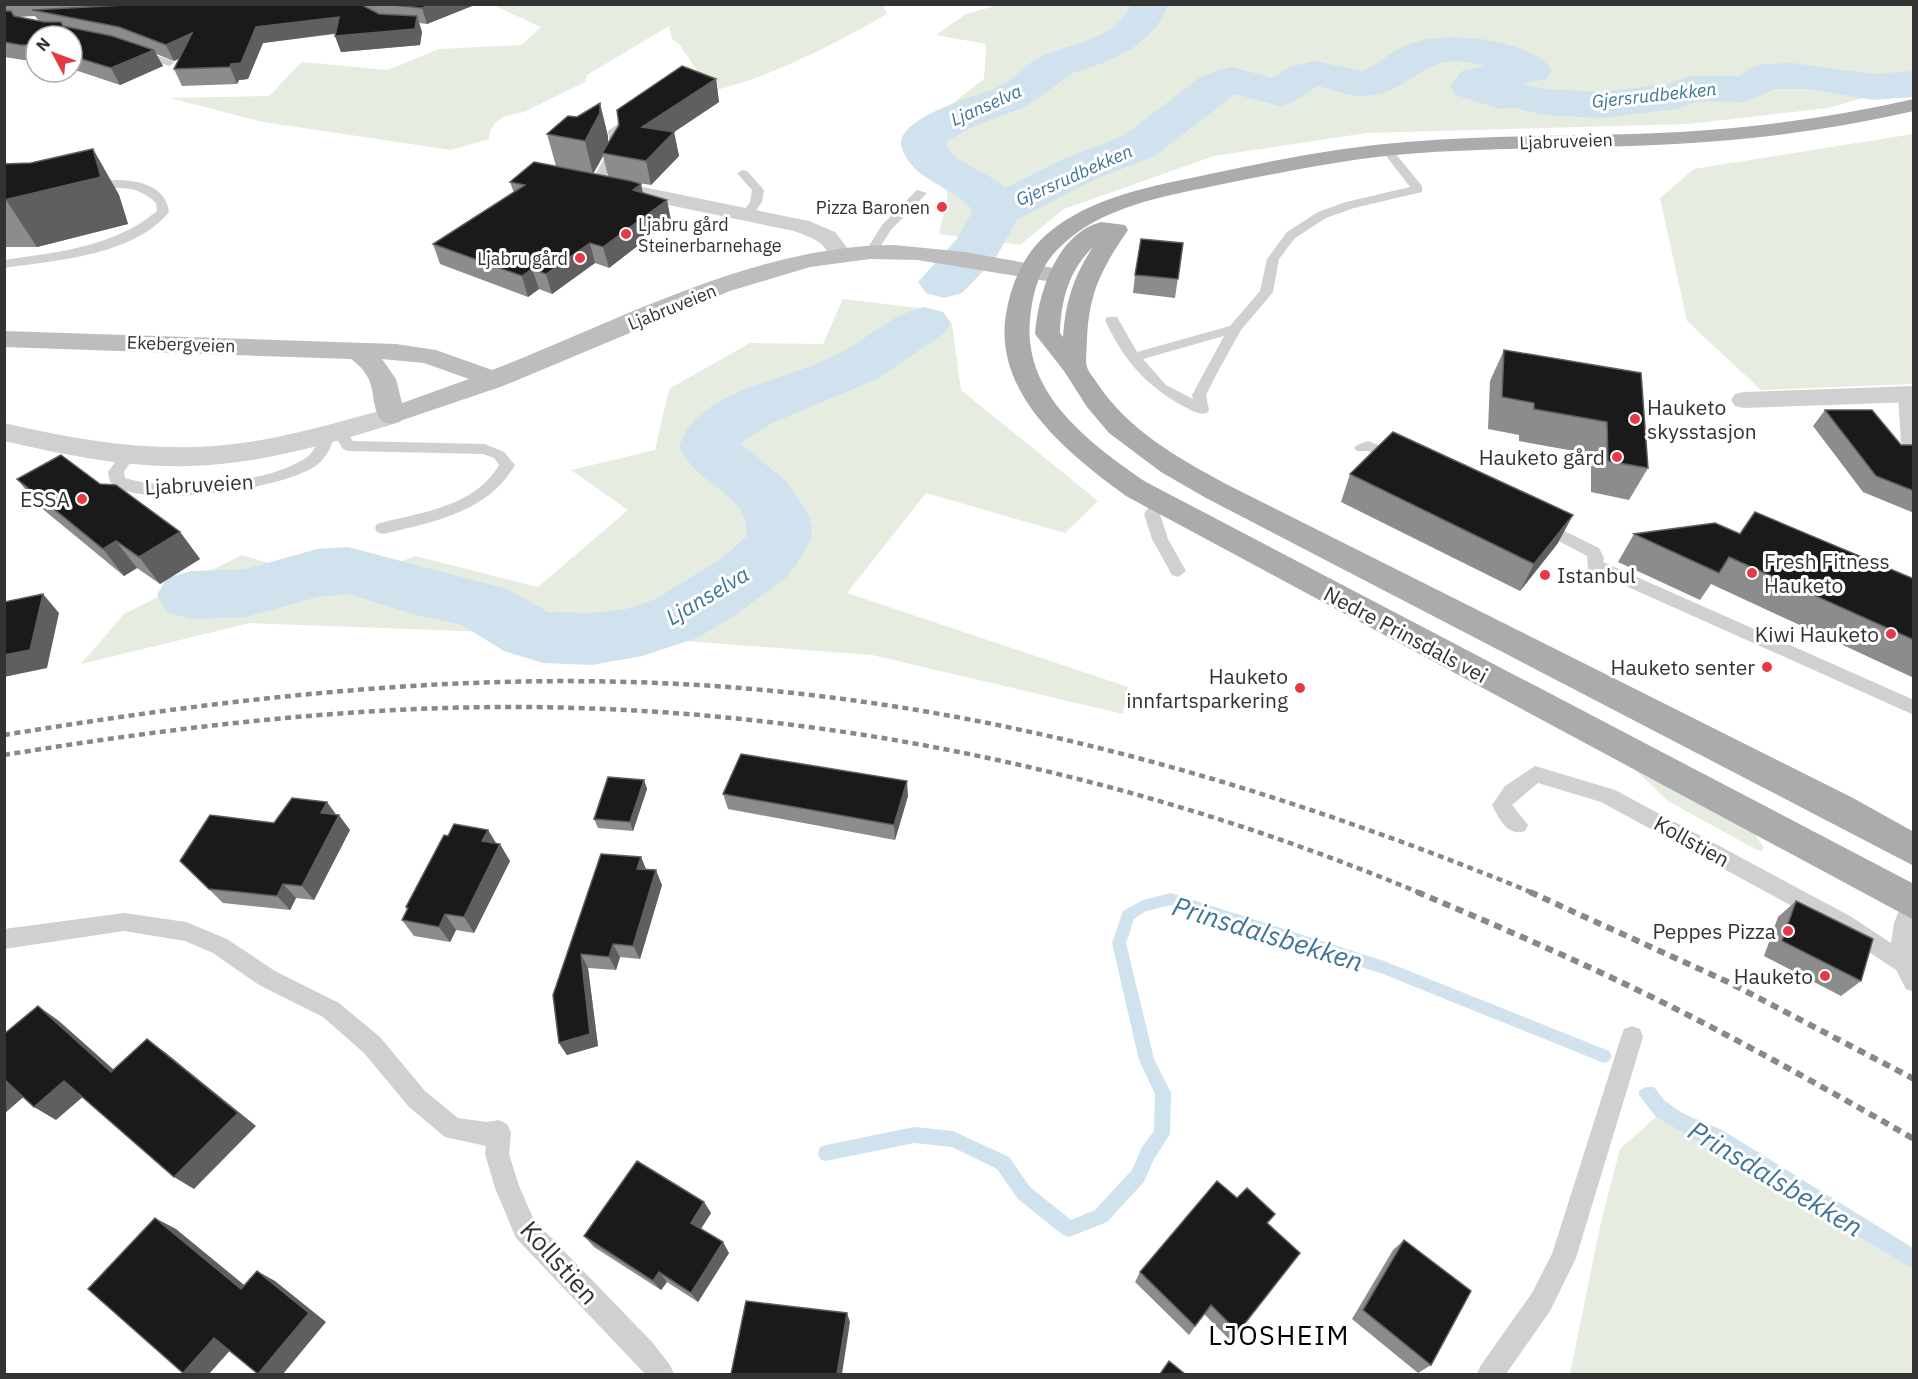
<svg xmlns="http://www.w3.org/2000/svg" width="1918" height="1379" font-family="'IBM Plex Sans',sans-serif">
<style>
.green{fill:#e6ecdf}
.water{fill:#cfe2ee}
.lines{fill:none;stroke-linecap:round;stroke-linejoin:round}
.stream{fill:#cfe2ee;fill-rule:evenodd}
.river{fill:#cfe2ee;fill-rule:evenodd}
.service{fill:#d0d0d0;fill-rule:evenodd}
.minor{fill:#d0d0d0;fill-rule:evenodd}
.tertiary{fill:#d0d0d0;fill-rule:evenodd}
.secondary{fill:#bdbdbd;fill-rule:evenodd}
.primary{fill:#ababab;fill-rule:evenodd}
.rail-far1{stroke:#888;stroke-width:4.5;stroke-dasharray:6 4.5;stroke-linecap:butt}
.rail{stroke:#888;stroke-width:6;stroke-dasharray:8 6;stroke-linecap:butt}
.wall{fill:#8c8c8c;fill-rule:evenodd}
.shaded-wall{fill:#5f5f5f}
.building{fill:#1a1a1a;stroke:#5f5f5f;stroke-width:1.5}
.poi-dot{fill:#e63946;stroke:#fff;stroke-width:2}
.labels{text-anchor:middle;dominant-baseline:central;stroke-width:6;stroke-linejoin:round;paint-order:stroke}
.far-water-label{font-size:18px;font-style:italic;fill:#3f7597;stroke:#fff}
.far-street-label{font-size:18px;fill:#333;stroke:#fff}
.far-poi-label{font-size:18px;fill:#333;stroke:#fff;text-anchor:end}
.poi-label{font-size:21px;fill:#333;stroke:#fff;text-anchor:end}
.street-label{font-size:21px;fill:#333;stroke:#fff}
.water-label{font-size:22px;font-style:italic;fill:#3f7597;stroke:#fff}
.near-street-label{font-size:26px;fill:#333;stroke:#fff}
.near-water-label{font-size:27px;font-style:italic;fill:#3f7597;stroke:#fff}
.near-neighbourhood-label{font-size:27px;letter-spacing:1.5px;fill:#000;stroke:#fff}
</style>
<rect width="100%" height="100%" fill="#fff"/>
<!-- green -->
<path class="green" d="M882,4l5,10c-51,29 -119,65 -176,77l-32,-47 -7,-5 -3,-13 -82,49 -2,7 -61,30 -19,4 -9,6 -6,9 -1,8 -38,11 -188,-28 -93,-24 99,-2 33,-34 86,8 51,-21 83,-4 19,-18 -48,-22z
M999,5h914v79l-85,24 -140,16 -321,9 -153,23 -150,53 -44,36 -81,-11 9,-40 -40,-56 76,-59 2,-35 -50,-9 30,-21z
M1913,134v250l-152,6 -74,-69 -27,-123 34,-29z
M843,299l76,9 33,16 9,66 137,111 -33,32 -139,-40 -79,100 281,94 -5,27 -251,-59 -227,-17 -395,-15 -169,41 43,-50 118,-59 99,30 74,-29 123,31 90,-77 -57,-40 84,-20 14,-61 81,-46 73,1z
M1628,763l131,69 -3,4 8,12 -2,3 -7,-2 -87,-48z
M1656,1117l257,152v105h-343l31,-152 19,-73z"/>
<!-- water -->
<path class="water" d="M1646,1087h8l11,14 17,12 40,17 191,118v21l-257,-152 -17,-22v-4z"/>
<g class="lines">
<!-- stream -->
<path class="stream" d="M1171,893l213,68 225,90 3,5 -3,5 -5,2 -221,-89 -212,-69 -25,6 -12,8 -8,24 28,116 17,34 -1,41 -16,25 -10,23 -37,40 -38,15 -6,-2 -45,-36 -21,-30 -45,-22 -38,-4 -88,18 -6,-2 -2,-6 2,-6 6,-2 88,-18 39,4 56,26 21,30 41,33 24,-10 37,-40 10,-23 12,-16 1,-37 -16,-34 -27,-117 11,-32 20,-11z"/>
<!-- river -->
<path class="river" d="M1131,4h38l-13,24 -23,20 -30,15 -30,10 -48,34 -51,19 -28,16c3,21 45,30 59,46l56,-28 62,-24 75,-57 18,-8 15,-4 42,11 16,-11 25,-6 49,10c17,-8 31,-22 49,-28 35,-12 117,-5 140,27l-6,9 -24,5 21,5 58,3 66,-8 24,-8h49l10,-8 15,-4 27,-1 81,11 41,-3v26l-41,3 -66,-11h-31l-32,13 -44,-1 -23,8 -76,9 -58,-3 -28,-7 -15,1 -44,-14 -6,-9 12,-15 24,-5c-66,-19 -66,24 -119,30 -17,2 -33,-7 -50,-10l-23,16 -15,4 -44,-12 -80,62 -62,24 -76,40 -22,39 -33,34 -18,5 -18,-5 -8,-11 38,-42 17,-29c-19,-26 -58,-28 -71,-62 -11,-32 79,-53 100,-64 15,-8 25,-23 41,-29 29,-13 75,-17 88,-52z
M924,307l19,5 8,11 -8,11 -66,45 -103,43 -34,21 47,39 20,30 5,14 -1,13 -16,28 -11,12 -53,39 -34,20 -55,18 -50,9 -49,-2 -39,-12 -42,-26 -45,-10 -69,-21 -31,3 -71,20 -55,2 -24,-7 -10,-17 10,-17 24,-7 55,-2 71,-20 31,-2 159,42 41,23 44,1 34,-4 30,-10 66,-41 24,-21c5,-32 -26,-45 -47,-64 -9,-7 -14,-17 -20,-26 6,-17 15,-29 30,-39 38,-25 87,-33 127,-53 31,-15 54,-40 88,-48z"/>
<!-- service -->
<path class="service" d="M138,49l35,12 1,2 -5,3 -35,-12v-4z
M632,113l9,2 -21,17 2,15 -21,38h-8l-2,-2 19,-36 -2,-16z
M1383,148h8l31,38v6l-68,16 -28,10 -31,20 -16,21 -6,33 -32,38 -25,45 -10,20 3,15 -2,3c-9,3 -17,-4 -26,-8 -37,-21 -58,-46 -76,-85l2,-3h10l20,35 93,-26 30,-35 7,-32 20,-27 31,-20 28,-10 64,-15 -27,-35zM1224,336l-32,59 1,4 -27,-14 -23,-26z
M743,170l4,1 17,19 -2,12 -10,14 -4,1 -6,-4 8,-11 2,-12 -15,-17z
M111,180c23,-1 55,4 58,32 -36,44 -112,48 -165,56v-8c54,-8 110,-13 153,-49l-1,-8c-30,-29 -59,-5 -72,-16z
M917,190l10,3 -36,37 -16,25h-8l-2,-3 17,-27z
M1905,391l7,4 2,62 -5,-2 -8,-13 -3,-47z
M339,426l5,2 9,13 132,3 19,8 11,13c-28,48 -82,57 -132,69l-6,-2 -2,-4 2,-4c43,-12 97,-16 122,-59l-5,-7 -11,-4 -135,-3 -5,-2 -8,-13c-4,10 -8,21 -17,28 -30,25 -172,45 -205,21 -4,-3 -4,-9 -5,-13l15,-21 5,-2 8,5 -12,18 1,6c42,14 145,6 182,-21 9,-6 10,-18 16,-27z
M1368,441l36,14 3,3 -8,5 -31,-12h-11l-3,-3 3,-3z
M1160,498l8,5 -8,11 8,25 18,32 -8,6 -6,-2 -20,-36 -8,-25 10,-15z
M1540,519l59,29 5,10 -1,4 311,138v15l-326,-146 -1,-13 -53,-28 -2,-4z
M1535,766l80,24 235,126 41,27 3,-20 11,-27 9,-2v98l-8,-3 -10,-19 -60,-40 -235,-128 -63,-19 -26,22 16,20 -3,6c-18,6 -26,-13 -33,-26l13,-19z
M124,913l62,9 41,17 48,32 64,32 41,34 45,54 33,27 29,4 12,-2 8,4 4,8 -2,22 10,32 15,34 118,122 18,23 4,9h-29l-129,-136 -21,-50 -10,-34 1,-8 -41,-9 -36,-30 -45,-54 -41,-36 -64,-32 -46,-32 -28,-12 -61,-10 -120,18v-20z
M1632,1026l8,3 3,8 -67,221 -26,53 -44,63h-29l4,-9 51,-72 20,-39 69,-217 3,-8z"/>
<!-- minor -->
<path class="minor" d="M599,178l210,43 26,11 17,22 -4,5c-19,5 -17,-9 -31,-18 -6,-4 -15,-7 -23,-10l-203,-42 -3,-5 3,-5z
M1914,386v16l-170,6 -9,-2 -4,-6 4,-6 9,-2z"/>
<!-- tertiary -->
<path class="tertiary" d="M391,408l9,2 4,6 -4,6c-68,21 -138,42 -210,44 -62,2 -125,-11 -186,-25v-18c81,19 163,32 245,19 48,-7 95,-22 142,-34z"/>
<!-- secondary -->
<path class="secondary" d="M894,245l71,7 94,17 8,2 4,5 -4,5 -8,2 -142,-23 -47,-1 -60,8 -80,24 -227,95 -112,38 -9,-2c-16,-24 0,-40 -31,-63l-347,-12v-16l392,13 40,6 56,20c129,-50 261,-124 402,-125zM382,359l42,4 45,16 -67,24 -6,-24z"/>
<!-- primary -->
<path class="primary" d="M1914,99v12c-79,18 -157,29 -238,33 -89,5 -179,3 -269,10 -62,5 -123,18 -184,30 -57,12 -124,22 -166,66 -18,18 -25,45 -27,70 -7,75 61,124 116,162l768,402v36l-788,-424c-58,-42 -133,-102 -120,-182 5,-30 17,-59 41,-80 44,-38 107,-48 163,-60 65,-14 131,-27 197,-32 91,-8 182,-5 273,-10 79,-5 156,-15 234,-33z
M1101,222l24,3 3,5c-26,38 -39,62 -41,110 0,8 -2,20 0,27 2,6 7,11 10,16 31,47 81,75 129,101l627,314 61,34v34l-708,-368 -45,-26 -52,-39 -22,-26 -23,-36 -29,-37c3,-40 21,-100 66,-112zM1093,247c-19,28 -28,56 -30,90l-3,-4c1,-33 9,-63 33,-86z"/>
<!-- rail-far1 -->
<path class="rail-far1" d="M4,735c207,-34 415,-59 625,-53 315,8 614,92 904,211
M4,755c172,-28 345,-49 520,-48 307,2 613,68 896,186"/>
<!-- rail -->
<path class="rail" d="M1417,892c81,34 162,69 241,108 87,43 172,91 256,139
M1530,892l198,90 186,97"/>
</g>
<!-- wall -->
<path class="wall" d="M4,4h473l-50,20 -8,-1 3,9 -2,13 -79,7 -6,-16v-2l-72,9 -15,36 -9,1 -2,4 -55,2 -8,-17 5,-11 -5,3 -18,-7 7,12 -43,19 -48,-16v-33h-36v25h-6l-26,-4zM35,16l4,5 -23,-4z
M716,79l3,23 -45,30 5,24 -28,29 -19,-3 9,2 2,9 28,27 -62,48 -14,-5 -43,31 -13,-5 -11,8 -88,-33 -7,-20 81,-51 -4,-11 46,-16 -9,-32 61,2v8zM603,156l5,20 -15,-2z
M93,149l26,46 9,29 -91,23h-33v-83l27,-1z
M1183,243l-8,55 -42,-5 2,-18z
M1504,350l137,23 7,95 -19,32 -38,-8v-38l-72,-13v-6l-31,-6 2,-48z
M1825,410l76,35h13v68l-51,-21 -50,-66z
M1350,474l208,69 -38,48 -179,-89z
M17,479l83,5 80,48 20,27 -40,25 -23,-16 -13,8 -85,-70z
M1634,534h106l174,45v99l-203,-94 -11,16 -82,-38z
M644,780l3,9 -14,42 -35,-3 -4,-9z
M723,794l185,2 -13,44 -167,-31z
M337,815l13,15 -36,70 -18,-2 -6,12 -67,-7 -43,-42 94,-38z
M488,830l8,14 14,17 -36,72 -18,-3 -6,12 -36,-6 -12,-16 5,-10 -1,-3 42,-71z
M641,857l5,12 16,16 -22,74 -20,-2 -4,13 -28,-2 10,78 -31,9 -8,-12 -6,-48z
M1796,901l65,80 -20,15 -77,-40 14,-39z
M1237,1198l38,16 -7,9 -30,109 -7,9 -27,-27 -15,21 -54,-53 5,-10z
M704,1202l7,11 -10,16 28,24 -31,49 -31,-20 -6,8 -67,-43 -10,-11z
M1404,1240l27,125 -13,8 -66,-54 41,-69z"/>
<!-- shaded-wall -->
<path class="shaded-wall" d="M431,4h46l-50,20 -5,-16z
M417,16l5,16 -2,13 -79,7 -6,-16z
M339,17l6,15 -82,11 -15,36 -9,1 -2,4 -7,-17 26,-40z
M192,33l8,16 -26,12 -8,-16z
M154,50l9,16 -43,19 -9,-17z
M716,79l3,23 -72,48 -5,-23z
M600,103l8,33v10l-6,7 1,3 -10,18 -8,-33z
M674,132l5,24 -28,29 -5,-24z
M93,149l26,46 9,29 -91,23 -31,-47z
M641,184l4,21 -12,-15z
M667,200l4,20 -62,48 -6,-21z
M590,243l5,20 -43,31 -6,-20z
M532,269l7,20 -11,8 -6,-21z
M1573,515l-15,28 -38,48 14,-27z
M180,532l20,27 -40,25 -21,-27z
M116,541l21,27 -13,8 -21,-27z
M43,594l16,19 -12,55 -43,9v-22z
M644,780l3,9 -14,42 -3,-9z
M907,781l1,15 -13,44 -1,-15z
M327,802l11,15 1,-2 11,15 -36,70 -12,-14 19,-73z
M488,830l10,16 -16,-5z
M500,844l10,17 -36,72 -10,-16z
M641,857l6,15 -10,-3z
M656,870l6,15 -22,74 -7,-13z
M283,884l13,14 -6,12 -13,-14z
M445,914l11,16 -6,12 -11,-15z
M613,944l7,13 -4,13 -7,-13z
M581,954l7,14 10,78 -31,9 -8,-12z
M38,1006l21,15 72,64 -20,-13z
M147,1039l19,14 90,73 -62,63 -20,-12z
M5,1080l23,13 -24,21v-33z
M64,1081l21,14 -29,25 -22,-13z
M704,1202l7,11 -13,20 -7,-10z
M155,1218l21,11 84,69 -19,-9z
M723,1242l6,11 -31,49 -7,-9z
M257,1271l18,10 51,41 -43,52h-25z
M659,1272l8,10 -6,8 -8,-9z
M847,1313l3,9 -8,52h-5z
M214,1338l20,8 -25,28h-21l-5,-1z"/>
<!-- building -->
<path class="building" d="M143,4h217l19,10 38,2 -2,13 -80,7 4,-19 -83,10 -15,36 -10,1 -1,3 -56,2 18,-36 -26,12 -47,-18 -87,-17z
M384,4h47l-9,4z
M4,11h7l3,5 30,6h17l2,4 49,10 42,14 -43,18 -39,-12v-20h-36v9h-15l-17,-3z
M682,66l34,13 -74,48 32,5 -28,29 -44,-8 17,-28 -2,-15z
M600,103v10l-15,28 -38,-7 21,-18 9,1z
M93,149l8,28 -97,23v-36l27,-1z
M534,162l97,19 10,3 -8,6 34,10 -64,47 -13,-4 -44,31 -14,-5 -10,7 -89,-32 92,-59 -15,-3z
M1141,239l42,4 -5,36 -43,-4z
M1504,350l137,23 7,95 -40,-7 -1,-39 -73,-13v-6l-32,-6z
M1825,410h47l29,35h13v46l-38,-15z
M1393,432l180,83 -39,49 -184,-90z
M61,455l39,29 16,1 64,47 -41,25 -23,-16 -13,8 -86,-70z
M1755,512l159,67v61l-185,-83 -10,16 -85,-39 81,-11 25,11z
M43,594l-13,56 -26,5v-53z
M741,754l166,27 -13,44 -171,-31z
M608,777l36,3 -14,42 -36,-3z
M292,798l35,4 -6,11 18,2 -37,71 -19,-2 -6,12 -68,-7 -29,-28 30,-46 64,8z
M454,824l34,6 -6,11 18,3 -36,73 -19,-3 -6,13 -37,-7 6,-12 -2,-1 38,-72 4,1z
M601,854l40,3 -4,12 19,1 -23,76 -20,-2 -4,13 -28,-3 9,80 -31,9 -6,-48z
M1796,901l77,38 -12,42 -79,-40z
M38,1006l73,66 36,-33 91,74 -64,64 -110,-96 -30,26 -29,-27 -1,1v-47z
M637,1161l67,41 -13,21 32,19 -32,51 -32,-21 -6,9 -69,-45z
M1217,1181l20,17 10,-10 28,26 -8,9 33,30 -62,79 -27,-27 -16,21 -55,-54z
M155,1218l86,71 16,-18 52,42 -51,61 -44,-36 -31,35 -95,-84z
M1404,1240l67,51 -40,74 -68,-55z
M746,1301l101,12 -10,61h-106z
M1169,1361l16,13h-25z"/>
<!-- markers -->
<g class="poi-dot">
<circle cx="942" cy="207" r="6"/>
<circle cx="626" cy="234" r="6"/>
<circle cx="580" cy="258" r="6"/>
<circle cx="1635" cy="419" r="6"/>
<circle cx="1617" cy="457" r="6"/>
<circle cx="82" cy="499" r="6"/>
<circle cx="1752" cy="573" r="6"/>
<circle cx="1545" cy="575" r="6"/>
<circle cx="1891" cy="634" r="6"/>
<circle cx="1767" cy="667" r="6"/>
<circle cx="1300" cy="688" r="6"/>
<circle cx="1788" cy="931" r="6"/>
<circle cx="1825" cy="976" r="6"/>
</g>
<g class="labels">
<!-- far-water labels -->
<g class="far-water-label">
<text transform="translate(1654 95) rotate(-6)">Gjersrudbekken</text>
<text transform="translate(986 105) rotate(-24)">Ljanselva</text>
<text transform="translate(1074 175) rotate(-24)">Gjersrudbekken</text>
</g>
<!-- far-street labels -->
<g class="far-street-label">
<text transform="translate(1566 141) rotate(-2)">Ljabruveien</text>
<text transform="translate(672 307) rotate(-22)">Ljabruveien</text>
<text transform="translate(181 344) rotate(2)">Ekebergveien</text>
</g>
<!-- far-poi labels -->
<g class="far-poi-label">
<text x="930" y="207">Pizza Baronen</text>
<text x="638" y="224" text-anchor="start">Ljabru gård<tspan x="638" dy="21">Steinerbarnehage</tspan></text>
<text x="568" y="258">Ljabru gård</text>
</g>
<!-- poi labels -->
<g class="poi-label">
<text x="1647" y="407" text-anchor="start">Hauketo<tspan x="1647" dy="24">skysstasjon</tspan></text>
<text x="1605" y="457">Hauketo gård</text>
<text x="70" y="499">ESSA</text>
<text x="1764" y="561" text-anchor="start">Fresh Fitness<tspan x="1764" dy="24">Hauketo</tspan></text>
<text x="1557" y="575" text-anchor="start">Istanbul</text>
<text x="1879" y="634">Kiwi Hauketo</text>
<text x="1755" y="667">Hauketo senter</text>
<text x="1288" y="676">Hauketo<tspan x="1288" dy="24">innfartsparkering</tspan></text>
<text x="1776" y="931">Peppes Pizza</text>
<text x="1813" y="976">Hauketo</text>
</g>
<!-- street labels -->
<g class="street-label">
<text transform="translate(199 484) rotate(-3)">Ljabruveien</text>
<text transform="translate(1406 634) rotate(28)">Nedre Prinsdals vei</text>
<text transform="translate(1692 841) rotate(29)">Kollstien</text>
</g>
<!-- water labels -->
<g class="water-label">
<text transform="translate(707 595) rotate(-31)">Ljanselva</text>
</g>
<!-- near-street labels -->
<g class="near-street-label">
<text transform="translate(560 1262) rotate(48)">Kollstien</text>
</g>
<!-- near-water labels -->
<g class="near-water-label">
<text transform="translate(1268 933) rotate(17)">Prinsdalsbekken</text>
<text transform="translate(1776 1178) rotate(31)">Prinsdalsbekken</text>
</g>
<!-- near-neighbourhood labels -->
<g class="near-neighbourhood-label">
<text x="1279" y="1334">LJOSHEIM</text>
</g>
</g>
<!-- border -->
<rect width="1918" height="1379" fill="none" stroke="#333333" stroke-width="12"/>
<!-- north arrow -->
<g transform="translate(54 54) rotate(311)"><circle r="28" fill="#ffffff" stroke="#adadad" stroke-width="1.5"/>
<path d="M0-4.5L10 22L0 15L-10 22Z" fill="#e63946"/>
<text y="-9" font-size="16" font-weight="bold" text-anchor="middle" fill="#333333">N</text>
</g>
</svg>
